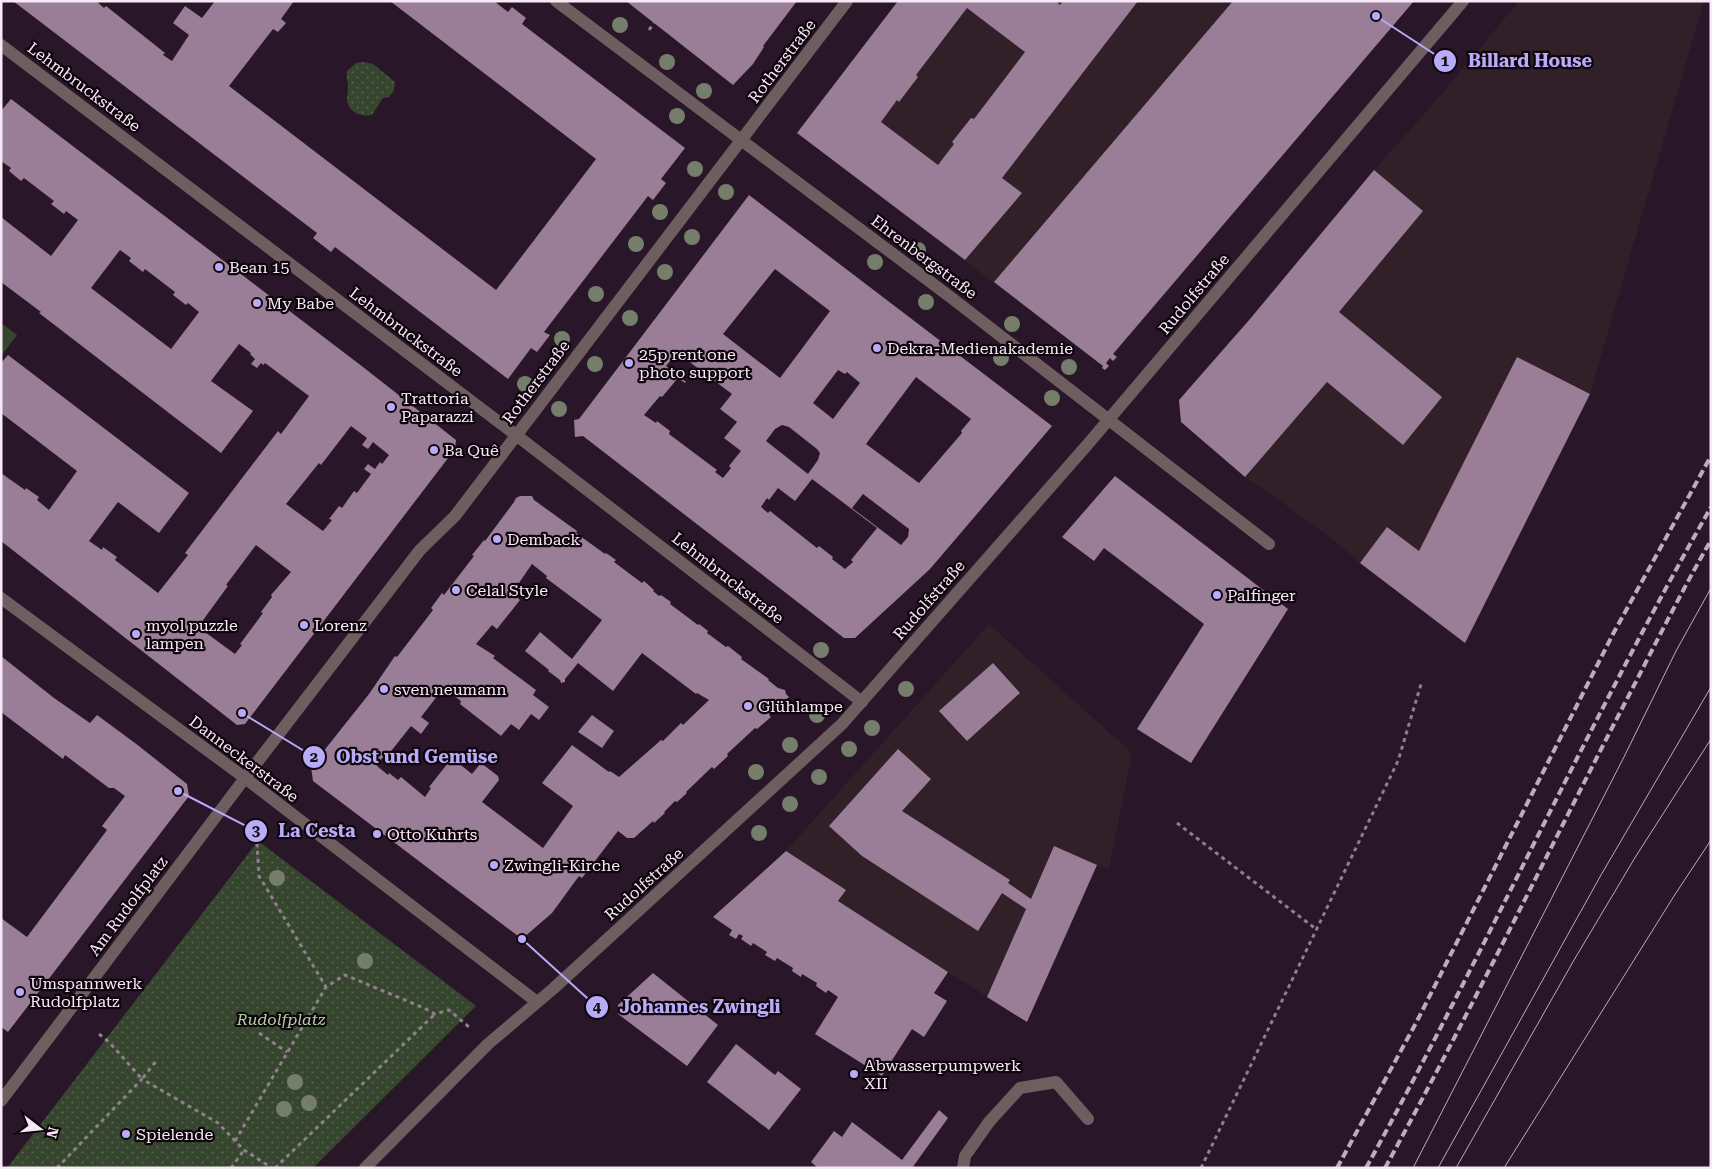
<svg xmlns="http://www.w3.org/2000/svg" width="1712" height="1169" font-family="'Roboto Serif',serif">
<style>
.commercial{fill:#312028}
.grass{fill:#36462e}
.park{fill:url(#park-dots)}
.building{fill:#9a7d96;fill-rule:evenodd}
.lines{fill:none;stroke-linecap:round;stroke-linejoin:round}
.path{stroke:#907e8e;stroke-width:3;stroke-dasharray:4 4;stroke-linecap:butt}
.service{stroke:#6e5e60;stroke-width:12}
.pedestrian{stroke:#6e5e60;stroke-width:12}
.minor{stroke:#6e5e60;stroke-width:12}
.tram{stroke:#bdadbb;stroke-width:1}
.rail{stroke:#bdadbb;stroke-width:4;stroke-dasharray:8 4;stroke-linecap:butt}
.tree{fill:#747e6a}
.poi-dot{fill:#b8abf7;stroke:#0e050d;stroke-width:2}
.labels{text-anchor:middle;dominant-baseline:central;stroke-width:4.5;stroke-linejoin:round;paint-order:stroke}
.street-label{font-size:16px;fill:#f8e9f6;stroke:#0e050d}
.poi-label{font-size:16px;fill:#f8e9f6;stroke:#0e050d;text-anchor:start}
.park-label{font-size:16px;font-style:italic;fill:#b0d4a0;stroke:#0e050d}
.leader{fill:none;stroke:#b8abf7;stroke-width:2}
.callout-dot{fill:#b8abf7;stroke:#0e050d;stroke-width:2}
.mark-label{font-size:15px;text-anchor:middle;font-weight:bold;fill:#111}
.callout-label{font-size:18px;text-anchor:middle;font-weight:bold;fill:#b8abf7;stroke:#0e050d;stroke-width:4.5;stroke-linejoin:round;paint-order:stroke}
</style>
<defs>
<pattern id="park-dots" width="8" height="8" patternUnits="userSpaceOnUse" patternTransform="scale(1.25)"><rect width="8" height="8" fill="#36462e"/><path d="M2 2h.1M6 6h.1" fill="none" stroke="#54614d" stroke-width="1.8" stroke-linecap="round"/></pattern>
</defs>
<rect width="100%" height="100%" fill="#2a1629"/>
<!-- commercial -->
<path class="commercial" d="M898,1h516l-300,353 3,3 -4,4 -3,-3 -4,5 3,3 -4,4 -3,-2 1,-2 -306,-233z
M1519,1h185l-114,393 -125,249 -105,-80 -24,-21 -57,-42 -34,-23 -64,-55 -2,-21 71,-82 124,-149 54,-60z
M989,624l143,129 -23,115 -12,-3 -70,157 -252,-160 11,-11z"/>
<!-- grass -->
<path class="grass" d="M1,323l16,12 -16,21z"/>
<!-- park -->
<path class="park" d="M364,62l9,2 22,18 -1,8 -5,7 -6,1 -11,17c-11,2 -23,-2 -25,-15 0,-4 1,-8 1,-13 0,-6 -2,-10 -1,-16l9,-8z
M258,841l218,165 -163,162h-306z"/>
<!-- building -->
<path class="building" d="M13,1h83l8,7 2,-2 59,47 -2,2 9,6 17,-26 -16,-12 12,-17 17,12 13,-17h79l-13,18 5,4 -8,9 -5,-3 -44,57 267,204 100,-131 -206,-158h104l14,11 4,-5 14,11 -4,6 163,124 -24,31 5,4 -13,17 -5,-4 -104,136 6,3 -13,17 -6,-4 -23,31 -173,-132 -4,5 -18,-14 4,-5z
M626,1h171l-34,45 1,1 -11,17 -20,21z
M898,1h158l4,4 3,-4h75l-136,177 20,15 -57,67 -168,-127zM967,8l58,44 -51,67 -3,-1 -19,24 2,2 -16,21 -57,-43 16,-22 2,2 19,-25 -2,-2z
M1233,1h181l-301,353 4,3 -4,4 -3,-3 -4,5 3,3 -4,4 -3,-2 1,-2 -109,-84z
M11,99l352,268 93,73 -1,9 -210,275 -8,1 -236,-184v-68l24,17 1,-2 13,9 -2,3 12,10 28,-39 -76,-58v-50l7,-8 181,138 -30,40 -41,-31 -29,39 13,9 1,-3 14,10 -2,3 43,33 30,-38 -3,-2 93,-122 3,3 28,-38 -44,-33 -2,2 -2,-2 -4,5 -6,-4 4,-5 -5,-5 1,-1 -12,-9 -28,37 42,30 -32,42 -182,-140 2,-1 -40,-30v-65l50,39 27,-36 -12,-9 -2,3 -13,-10 3,-3 -30,-23 -3,3 -12,-10 2,-3 -10,-7v-50zM120,250l11,8 -2,3 14,11 2,-3 30,23 -2,3 13,10 2,-2 11,9 -28,37 -80,-61zM351,426l16,12 -5,7 6,4 5,-7 16,13 -7,9 -2,-2 -5,7 -7,-5 -4,5 7,5 -14,19 -3,-2 -12,17 -3,-2 -10,13 3,1 -9,11 -37,-27 33,-41 2,2zM256,545l35,27 -20,23 1,2 -11,15 2,1 -23,31 2,1 -7,9 -37,-27 30,-41 -2,-1z
M1374,170l49,41 -84,101 103,85 -39,48 -76,-63 -82,95 -64,-55 -2,-22 71,-81z
M749,195l303,231 -122,143 -75,69h-11l-261,-202 -8,1 -1,-17 5,-1zM775,269l55,42 -50,67 -57,-44zM679,354l53,40 -12,15 17,13 -13,16 17,13 -12,15 2,2 -8,10 -8,-6 2,-2 -48,-36 1,-3 -13,-10 -1,2 -12,-8 16,-19 2,1 16,-19 7,5 1,-1 -20,-16 9,-11zM838,370l7,4 2,-2 13,11 -27,36 -20,-16zM916,377l55,42 -10,12 1,2 -43,50 -53,-39zM782,425l7,2 28,22 3,4 -2,7 -10,14 -42,-33 9,-12zM812,479l65,49 -26,32 2,2 -8,7 -13,-10 1,-2 -14,-11 -2,2 -47,-37 -2,2 -7,-6 6,-9 2,2 9,-12 17,13zM863,494l46,35 -1,8 -7,8 -49,-37z
M1517,357l73,37 -125,249 -105,-80 27,-36 32,24z
M1115,476l173,133 -97,154 -54,-34 67,-105 -100,-76 -10,13 -32,-24z
M520,496h12l2,4 43,31 -1,2 29,21 1,-1 10,7 -2,2 28,21 2,-2 10,9 -1,1 6,5 2,-1 10,7 -1,2 28,21 1,-1 9,7 -1,2 19,14 2,-1 14,11 -1,2 28,20 -1,1 10,8 7,2 1,4 3,3 -3,3 -3,7 -8,2 -6,6 2,2 -14,12 -2,-1 -28,26 1,2 -14,13 -2,-2 -26,25 1,1 -10,9 -2,-1 -11,11 1,1 -11,10 -1,-2 -19,17h-7l-9,-7 -36,47 -3,-2 -27,37 -30,26 -209,-158 -2,-14 58,-73 26,-38 2,1 36,-47 -2,-2 11,-15 2,2 30,-39 -2,-1 12,-15 1,1 29,-39 2,-4zM532,564l15,12 -1,2 56,42 -30,39 -32,-27 -15,19 24,19 -1,1 12,9 1,3 4,-1v-3l13,-16 35,28 29,-38 54,41 1,-1 12,7 -26,25 -2,-2 -18,18 -2,-1 -42,37 -9,-6 -1,1 -37,-27 -30,38 31,23 -30,42 -61,-46 17,-22 -1,-4 -17,-13 -9,11 -20,-16 -23,29 2,1 -6,9 -24,-20 -3,3 -9,-7 -1,2 -11,-9 5,-8 2,2 27,-34 10,8 8,-11 -8,-6 24,-31 6,5 -1,2 11,8 -1,3 41,32 10,-12 8,6 12,-16 8,6 10,-13 -16,-12 3,-5 -43,-32 2,-2 -19,-12 16,-19 5,4 23,-29 -8,-7z
M1,656l53,42 36,25 7,-8 38,28 52,41 2,12 -181,236 -7,-5v-109l26,19 80,-107 -5,-4 23,-30 -11,-8h-5l-44,-33 -2,4 -62,-47z
M993,663l27,30 -53,48 -28,-30z
M592,715l22,16 -12,17 -24,-16z
M898,749l33,30 -29,32 108,69 -2,3 23,16 23,-53 43,19 -70,157 -40,-25 39,-88 -24,-16 -24,38 -116,-75 -33,-30z
M786,851l60,39 -8,11 110,71 -14,21 13,8 -23,36 -12,-8 -30,47 -67,-42 23,-37 -10,-7 -2,3 -10,-7 1,-3 -15,-9 -1,3 -9,-6 1,-3 -16,-10 -2,3 -10,-6 2,-3 -14,-9 -2,3 -10,-7 2,-3 -4,-2 -3,5 -7,-4 3,-5 -19,-13z
M653,973l65,52 -31,41 -69,-52v-9z
M736,1044l39,31 3,-4 23,18 -32,41 -62,-48z
M939,1110l9,8 -36,50h-94l-7,-6 23,-31 8,6 10,-15 50,38z"/>
<g class="lines">
<!-- path -->
<path class="path" d="M649,30l5,-7
M1177,823l139,106
M256,827l3,49 67,111
M259,1033l28,19
M99,1034l10,8 33,37 15,-19
M235,1141l91,-154 19,-12 79,33 11,6 14,-4 20,17
M57,1168l85,-89 76,44 26,27 28,18
M231,1168l13,-18
M275,1168l160,-154
M1201,1168l197,-407 24,-80"/>
<!-- service -->
<path class="service" d="M963,1168l2,-12 24,-34 31,-34 36,-6 32,37"/>
<!-- pedestrian -->
<path class="pedestrian" d="M245,778l292,224"/>
<!-- minor -->
<path class="minor" d="M556,1l397,298 316,245
M1,45l515,390 346,267
M1,598l244,180
M1,1101l244,-323 175,-228 35,-34 392,-515
M365,1168l123,-124 66,-56 288,-264 246,-280 375,-443"/>
<!-- tram -->
<path class="tram" d="M1413,1168l211,-411 52,-106 35,-63
M1438,1168l163,-293 110,-188
M1456,1168l118,-208 62,-104 75,-117
M1504,1168l170,-272 37,-56"/>
<!-- rail -->
<path class="rail" d="M1337,1168l79,-145 197,-389 98,-178
M1366,1168c120,-218 222,-445 345,-661
M1385,1168c80,-146 153,-296 229,-444 32,-61 62,-123 97,-184"/>
</g>
<!-- trees -->
<g class="tree">
<circle cx="620" cy="25" r="8"/>
<circle cx="667" cy="62" r="8"/>
<circle cx="704" cy="91" r="8"/>
<circle cx="677" cy="116" r="8"/>
<circle cx="695" cy="169" r="8"/>
<circle cx="726" cy="192" r="8"/>
<circle cx="660" cy="212" r="8"/>
<circle cx="692" cy="237" r="8"/>
<circle cx="636" cy="244" r="8"/>
<circle cx="918" cy="250" r="8"/>
<circle cx="875" cy="262" r="8"/>
<circle cx="665" cy="272" r="8"/>
<circle cx="596" cy="294" r="8"/>
<circle cx="926" cy="302" r="8"/>
<circle cx="630" cy="318" r="8"/>
<circle cx="1012" cy="324" r="8"/>
<circle cx="562" cy="339" r="8"/>
<circle cx="1001" cy="358" r="8"/>
<circle cx="595" cy="364" r="8"/>
<circle cx="1069" cy="367" r="8"/>
<circle cx="525" cy="384" r="8"/>
<circle cx="1052" cy="398" r="8"/>
<circle cx="559" cy="409" r="8"/>
<circle cx="821" cy="650" r="8"/>
<circle cx="906" cy="689" r="8"/>
<circle cx="817" cy="715" r="8"/>
<circle cx="872" cy="728" r="8"/>
<circle cx="790" cy="745" r="8"/>
<circle cx="849" cy="749" r="8"/>
<circle cx="756" cy="772" r="8"/>
<circle cx="819" cy="777" r="8"/>
<circle cx="790" cy="804" r="8"/>
<circle cx="759" cy="833" r="8"/>
<circle cx="277" cy="878" r="8"/>
<circle cx="365" cy="961" r="8"/>
<circle cx="295" cy="1082" r="8"/>
<circle cx="309" cy="1103" r="8"/>
<circle cx="284" cy="1109" r="8"/>
</g>
<!-- markers -->
<g class="poi-dot">
<circle cx="219" cy="267" r="5"/>
<circle cx="257" cy="303" r="5"/>
<circle cx="877" cy="348" r="5"/>
<circle cx="629" cy="363" r="5"/>
<circle cx="391" cy="407" r="5"/>
<circle cx="434" cy="450" r="5"/>
<circle cx="497" cy="539" r="5"/>
<circle cx="456" cy="590" r="5"/>
<circle cx="1217" cy="595" r="5"/>
<circle cx="304" cy="625" r="5"/>
<circle cx="136" cy="634" r="5"/>
<circle cx="384" cy="689" r="5"/>
<circle cx="748" cy="706" r="5"/>
<circle cx="377" cy="834" r="5"/>
<circle cx="494" cy="865" r="5"/>
<circle cx="20" cy="992" r="5"/>
<circle cx="854" cy="1074" r="5"/>
<circle cx="126" cy="1134" r="5"/>
</g>
<g class="labels">
<!-- street labels -->
<g class="street-label">
<text transform="translate(782 61) rotate(-53)">Rotherstraße</text>
<text transform="translate(84 87) rotate(37)">Lehmbruckstraße</text>
<text transform="translate(924 257) rotate(37)">Ehrenbergstraße</text>
<text transform="translate(1194 294) rotate(-50)">Rudolfstraße</text>
<text transform="translate(406 332) rotate(37)">Lehmbruckstraße</text>
<text transform="translate(536 382) rotate(-53)">Rotherstraße</text>
<text transform="translate(728 578) rotate(38)">Lehmbruckstraße</text>
<text transform="translate(929 600) rotate(-49)">Rudolfstraße</text>
<text transform="translate(244 759) rotate(37)">Danneckerstraße</text>
<text transform="translate(644 884) rotate(-42)">Rudolfstraße</text>
<text transform="translate(128 906) rotate(-53)">Am Rudolfplatz</text>
</g>
<!-- poi labels -->
<g class="poi-label">
<text x="229" y="267">Bean 15</text>
<text x="267" y="303">My Babe</text>
<text x="887" y="348">Dekra-Medienakademie</text>
<text x="639" y="354">25p rent one<tspan x="639" dy="18">photo support</tspan></text>
<text x="401" y="398">Trattoria<tspan x="401" dy="18">Paparazzi</tspan></text>
<text x="444" y="450">Ba Quê</text>
<text x="507" y="539">Demback</text>
<text x="466" y="590">Celal Style</text>
<text x="1227" y="595">Palfinger</text>
<text x="146" y="625">myol puzzle<tspan x="146" dy="18">lampen</tspan></text>
<text x="314" y="625">Lorenz</text>
<text x="394" y="689">sven neumann</text>
<text x="758" y="706">Glühlampe</text>
<text x="387" y="834">Otto Kuhrts</text>
<text x="504" y="865">Zwingli-Kirche</text>
<text x="30" y="983">Umspannwerk<tspan x="30" dy="18">Rudolfplatz</tspan></text>
<text x="864" y="1065">Abwasserpumpwerk<tspan x="864" dy="18">XII</tspan></text>
<text x="136" y="1134">Spielende</text>
</g>
<!-- park labels -->
<g class="park-label">
<text x="281" y="1019">Rudolfplatz</text>
</g>
</g>
<!-- callouts -->
<path class="leader" d="M1376 16L1445 61M242 713L314 757M178 791L256 831M522 939L597 1007"/>
<g class="callout-dot">
<circle cx="1376" cy="16" r="5"/>
<circle cx="242" cy="713" r="5"/>
<circle cx="178" cy="791" r="5"/>
<circle cx="522" cy="939" r="5"/>
<circle cx="1445" cy="61" r="12"/>
<circle cx="314" cy="757" r="12"/>
<circle cx="256" cy="831" r="12"/>
<circle cx="597" cy="1007" r="12"/>
</g>
<g class="mark-label">
<text x="1445" y="66">1</text>
<text x="314" y="762">2</text>
<text x="256" y="836">3</text>
<text x="597" y="1012">4</text>
</g>
<g class="callout-label">
<text x="1530" y="67">Billard House</text>
<text x="417" y="763">Obst und Gemüse</text>
<text x="317" y="837">La Cesta</text>
<text x="700" y="1013">Johannes Zwingli</text>
</g>
<!-- border -->
<rect width="1712" height="1169" fill="none" stroke="#f8e9f6" stroke-width="5"/>
<!-- north arrow -->
<g transform="translate(40 1129) rotate(106)" stroke="#0e050d" stroke-width="4" paint-order="stroke">
<path d="M0-4L9 19L0 12L-9 19Z" fill="#f8e9f6"/>
<text y="-8" font-size="14" font-weight="bold" text-anchor="middle" fill="#f8e9f6">N</text>
</g>
</svg>
